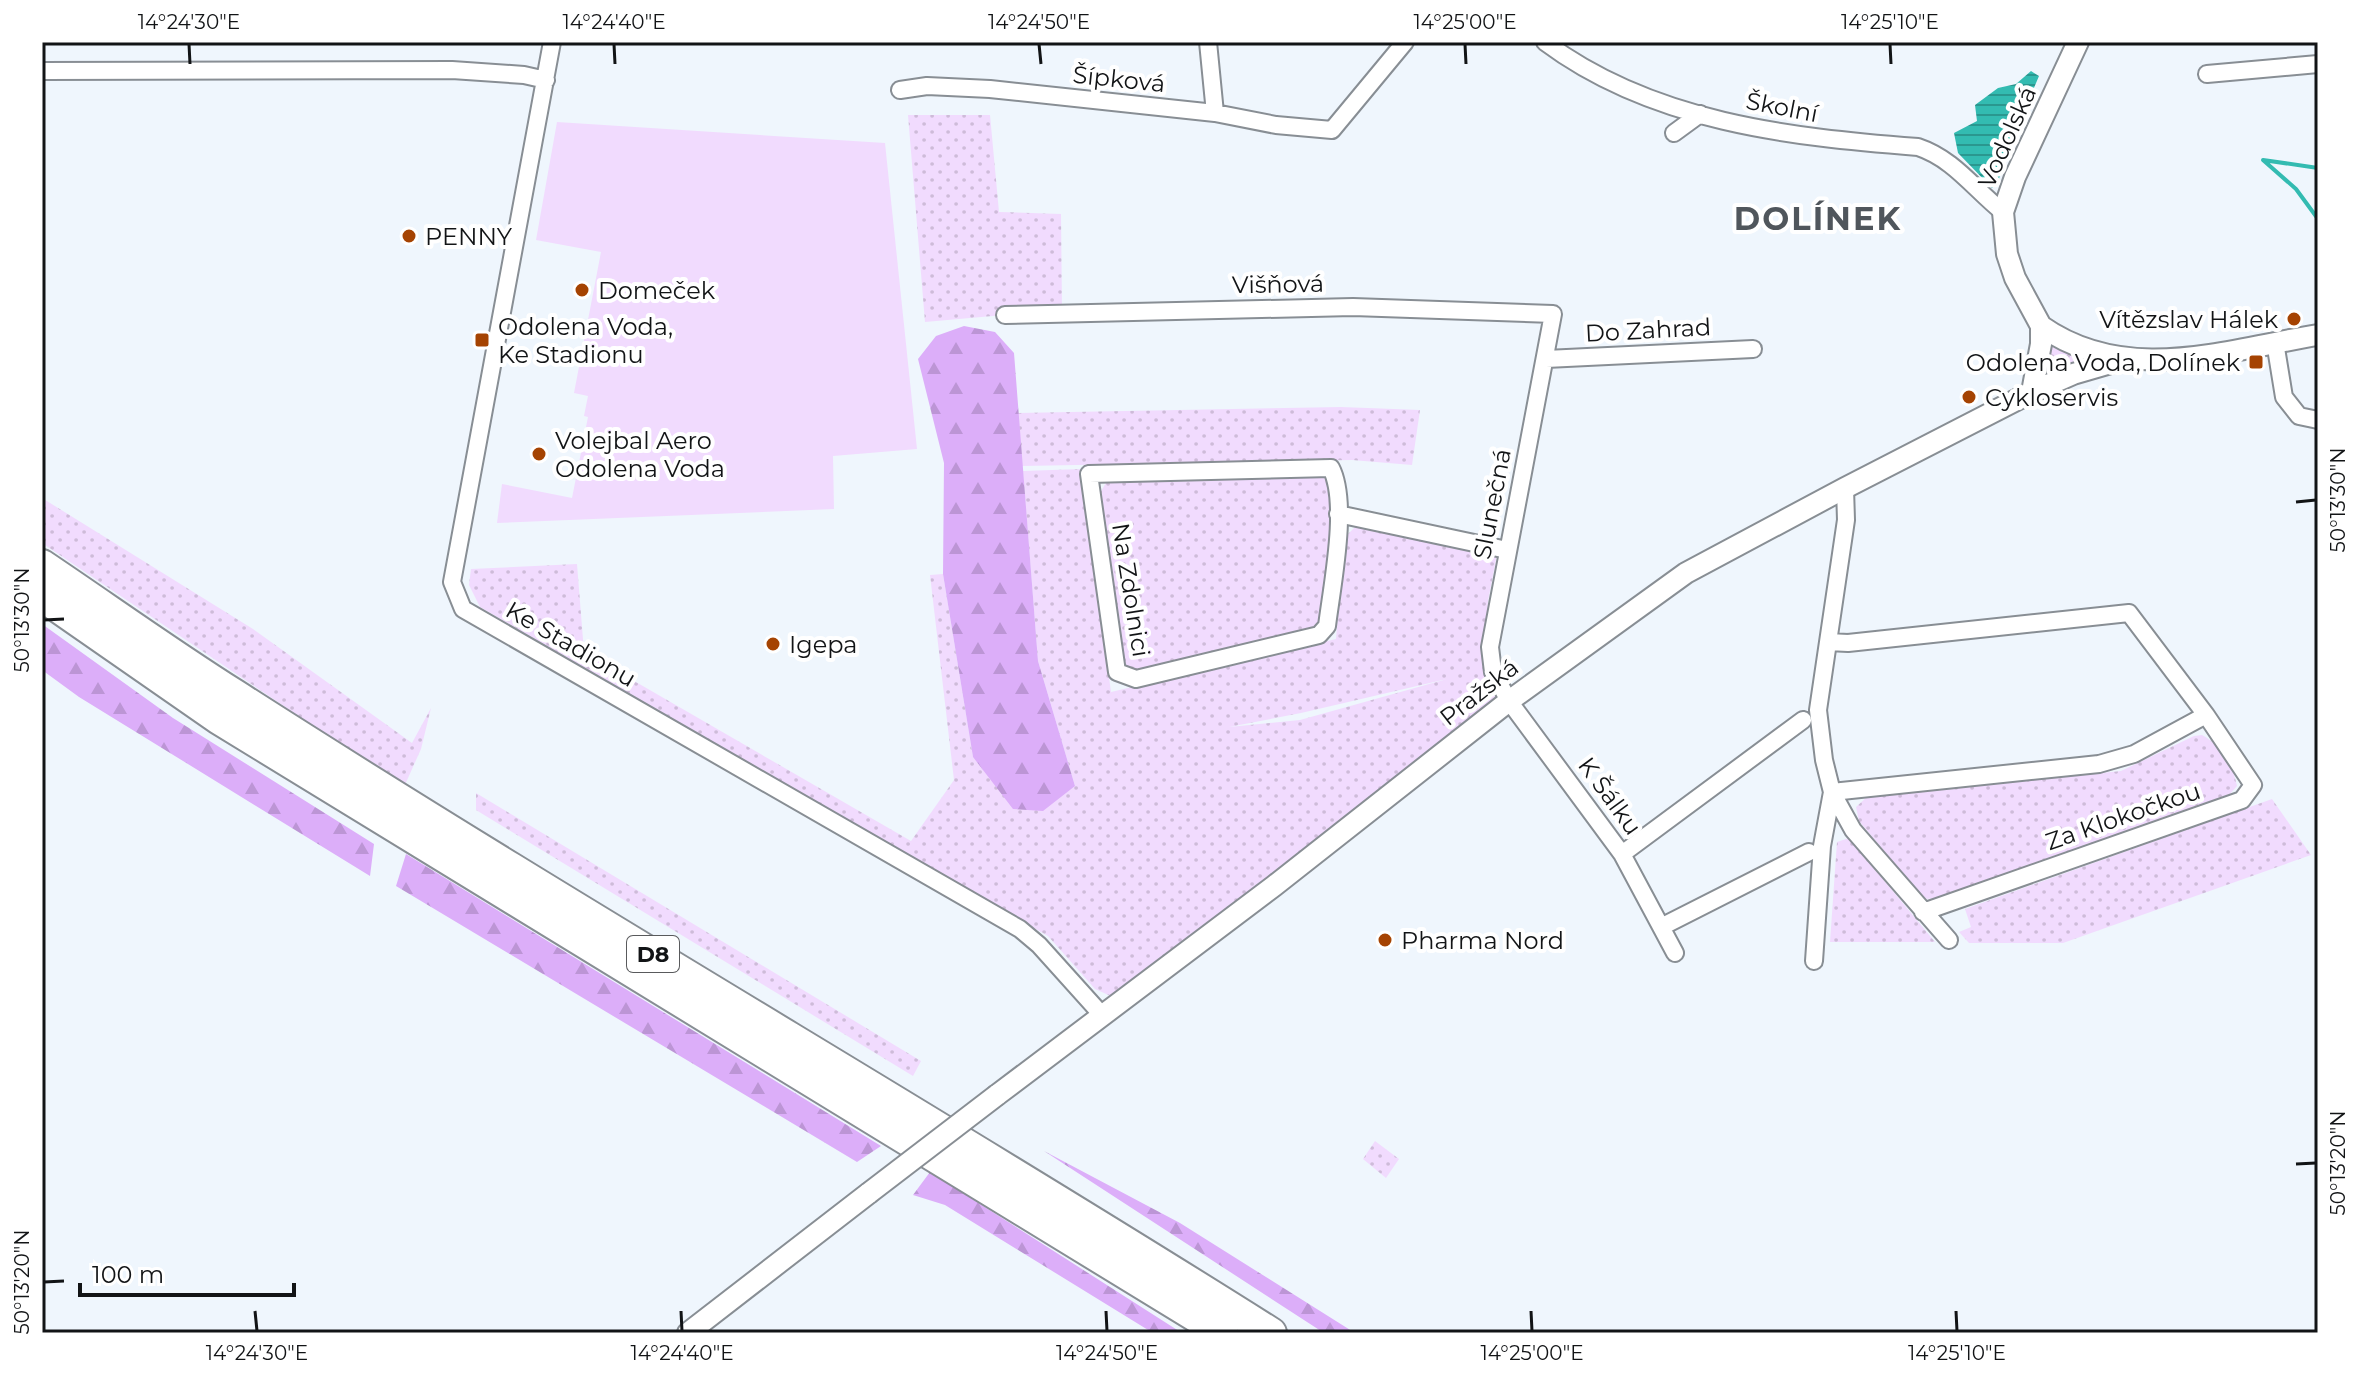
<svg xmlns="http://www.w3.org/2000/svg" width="2360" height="1375" font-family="Montserrat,sans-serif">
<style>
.grass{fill:url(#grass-dots);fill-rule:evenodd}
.forest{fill:url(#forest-firs)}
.pitch{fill:#f1dbfe}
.water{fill:url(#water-rules)}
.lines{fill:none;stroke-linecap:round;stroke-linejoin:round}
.stream{stroke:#33bbb1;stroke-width:4}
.minor-casing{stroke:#888e94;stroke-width:20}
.tertiary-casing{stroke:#888e94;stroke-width:24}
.motorway-casing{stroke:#888e94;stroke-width:34}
.minor{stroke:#fff;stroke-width:16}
.tertiary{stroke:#fff;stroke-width:20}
.motorway{stroke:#fff;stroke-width:30}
.tertiary-bridge-casing{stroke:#888e94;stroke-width:24;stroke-linecap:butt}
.tertiary-bridge{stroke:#fff;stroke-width:20}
.ticks{fill:none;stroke:#121416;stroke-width:3}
.poi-dot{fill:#a54302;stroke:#fff;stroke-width:3}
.labels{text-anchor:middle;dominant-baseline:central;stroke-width:8;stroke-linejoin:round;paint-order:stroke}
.shield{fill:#fff;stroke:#595a5c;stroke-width:2}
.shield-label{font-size:22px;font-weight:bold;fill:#121416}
.street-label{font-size:24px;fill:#121416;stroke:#fff}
.poi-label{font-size:24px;fill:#121416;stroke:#fff;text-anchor:start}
.district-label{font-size:32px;font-weight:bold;letter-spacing:2px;fill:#50565c;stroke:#fff}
.neatline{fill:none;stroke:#121416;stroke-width:3}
.ticks-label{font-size:20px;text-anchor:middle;fill:#121416}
</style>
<defs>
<pattern id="grass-dots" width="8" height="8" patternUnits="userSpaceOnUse" patternTransform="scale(2)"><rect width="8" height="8" fill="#f1dbfe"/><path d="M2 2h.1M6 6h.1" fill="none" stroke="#cebbd9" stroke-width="1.8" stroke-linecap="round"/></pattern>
<pattern id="forest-firs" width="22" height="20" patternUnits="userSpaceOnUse" patternTransform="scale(2)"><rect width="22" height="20" fill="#dcaef9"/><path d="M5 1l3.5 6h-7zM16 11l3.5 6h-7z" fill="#bc95d5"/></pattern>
<pattern id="water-rules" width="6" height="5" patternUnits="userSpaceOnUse" patternTransform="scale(2)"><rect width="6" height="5" fill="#33bbb1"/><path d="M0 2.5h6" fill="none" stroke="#2a978f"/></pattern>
</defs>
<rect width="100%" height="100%" fill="#eff6fd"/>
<!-- grass -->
<path class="grass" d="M908,115h82l9,97 62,2 1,96 -137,12z
M2050,346l32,14 -35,14z
M1341,407l79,3 -8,55 -60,-5 -330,6 -4,-53z
M1081,469l30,223 225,-53 9,-102 10,-10 142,27 -9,47 -5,69 4,-1 11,34 -385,294 -18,-8 -47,-53 -568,-329 -11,-22 2,-16 106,-5 7,88 327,189 43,-61 -24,-205 13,-1 30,183 102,29 -37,-125 -15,-190zM1447,679l-147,41 -71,7 72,-14z
M1318,475l11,5 5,9 -12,129 -5,9 -180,43 -10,-3 -5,-9 -22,-165 7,-12z
M42,498l211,131 159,114 19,-35 -10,41 -17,38 -362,-244z
M2202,735c17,8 32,33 35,51l-7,8 -294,104 -9,1 -6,-4 -62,-74 -3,-14 11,-10 254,-26 73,-35z
M476,793l445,268 -8,15 -437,-266z
M2272,799l39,56 -248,88h-94l-10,-11 12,-5 -6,-18z
M1849,838l86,104h-105l7,-100z
M1375,1141l24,18 -13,19 -23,-19z"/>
<!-- forest -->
<path class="forest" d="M964,326l31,6 19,21 24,308 37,125 -32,25 -30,-2 -40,-52 -30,-183 1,-111 -26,-104 18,-23z
M42,624l131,94 201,126 -4,32 -291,-179 -37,-27z
M406,854l475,292 -24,16 -461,-276z
M1044,1151l136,72 175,110h-31z
M930,1172l252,161h-29l-208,-128 -32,-10z"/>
<!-- pitch -->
<path class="pitch" d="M557,122l328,21 32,306 -84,7 1,53 -337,14 5,-39 70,14 16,-81 -4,-1 4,-20 -14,-3 27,-141 -65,-12z"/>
<!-- water -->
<path class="water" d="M2031,71l8,5 -35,83 -5,20 -7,9 -34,-35 -4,-20 23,-12 -2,-16 23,-17 18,-4z"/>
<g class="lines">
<!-- stream -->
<path class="stream" d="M2318,168l-55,-8 33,29 22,30"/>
<!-- minor casing -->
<g class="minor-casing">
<path id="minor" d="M552,42l-100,540 11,27 557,320 19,16 63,70
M1208,42l7,71
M1545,42c107,80 244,95 373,105 36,12 56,42 85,65
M42,71l410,-1 72,5 22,5
M2207,74l111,-10
M900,90l27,-4 63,3 225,24 61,12 56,5 73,-88
M1674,133l26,-19
M1005,315l348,-8 200,7 -63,333 3,25 16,29 113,153 53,99
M2275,342l9,55 15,19 19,4
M1546,359l207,-10
M1331,468c18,35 1,117 -4,158l-8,9 -183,44 -19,-7 -28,-198z
M1338,514l169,36
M1828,642l20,1 281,-30 77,102 47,70 -11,15 -319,112
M1622,854l181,-134
M1663,926l146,-74
M1949,940l-96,-110 -21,-38 267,-28 35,-10 72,-39
M1814,961l8,-115 10,-54 -8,-32 -6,-50 28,-190 -1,-32"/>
</g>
<!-- tertiary casing -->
<g class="tertiary-casing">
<path id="tertiary" d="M2041,326c85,60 184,24 277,9
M2032,392l9,-48v-18l-26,-48 -8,-24 -4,-42 12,-35 63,-135
M997,1095l277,-209 235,-185 177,-128 159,-85 187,-96 41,-18 55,-16
M688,1333l181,-140"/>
</g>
<!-- motorway casing -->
<g class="motorway-casing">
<path id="motorway" d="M42,565c64,43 128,89 193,130 341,219 693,421 1036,638
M42,596l177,123 1004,614"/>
</g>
<!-- minor -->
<use href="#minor" class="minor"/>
<!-- tertiary -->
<use href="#tertiary" class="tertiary"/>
<!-- motorway -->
<use href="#motorway" class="motorway"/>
<!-- tertiary-bridge casing -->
<g class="tertiary-bridge-casing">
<path id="tertiary-bridge" d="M869,1193l128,-98"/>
</g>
<!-- tertiary-bridge -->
<use href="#tertiary-bridge" class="tertiary-bridge"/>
</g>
<!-- ticks -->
<path class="ticks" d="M189,44l1,20M614,44l1,20M1039,44l2,20M1465,44l1,20M1890,44l1,20M2296,502l20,-2M44,620l20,-1M2296,1164l20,-1M44,1282l20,-1M255,1311l2,20M681,1311l1,20M1106,1311l1,20M1531,1311l1,20M1956,1311l1,20"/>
<!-- markers -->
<g class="poi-dot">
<circle cx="409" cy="236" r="8"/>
<circle cx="582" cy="290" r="8"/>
<circle cx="2294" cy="319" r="8"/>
<rect x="474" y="332" width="16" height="16" rx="4"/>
<rect x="2248" y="354" width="16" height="16" rx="4"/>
<circle cx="1969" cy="397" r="8"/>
<circle cx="539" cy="454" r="8"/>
<circle cx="773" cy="644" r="8"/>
<circle cx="1385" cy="940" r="8"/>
</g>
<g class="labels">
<!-- shield labels -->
<rect class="shield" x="627" y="936" width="52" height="36" rx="6"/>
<g class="shield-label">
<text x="653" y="954">D8</text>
</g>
<!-- street labels -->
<g class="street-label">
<text transform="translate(1119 79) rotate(6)">Šípková</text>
<text transform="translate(1782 107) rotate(11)">Školní</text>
<text transform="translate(2007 137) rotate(-66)">Vodolská</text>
<text transform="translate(1278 284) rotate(-1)">Višňová</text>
<text transform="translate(1648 330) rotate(-3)">Do Zahrad</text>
<text transform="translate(1492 504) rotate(-79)">Slunečná</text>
<text transform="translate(1131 590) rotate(81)">Na Zdolnici</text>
<text transform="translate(571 644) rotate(30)">Ke Stadionu</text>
<text transform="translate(1479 692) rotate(-38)">Pražská</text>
<text transform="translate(1610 796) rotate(54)">K Šálku</text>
<text transform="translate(2123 816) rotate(-19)">Za Klokočkou</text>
</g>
<!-- poi labels -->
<g class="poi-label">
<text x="425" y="236">PENNY</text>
<text x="598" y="290">Domeček</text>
<text x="2278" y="319" text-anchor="end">Vítězslav Hálek</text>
<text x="498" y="326">Odolena Voda,<tspan x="498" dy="28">Ke Stadionu</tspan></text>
<text x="2240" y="362" text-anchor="end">Odolena Voda, Dolínek</text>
<text x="1985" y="397">Cykloservis</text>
<text x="555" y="440">Volejbal Aero<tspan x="555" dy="28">Odolena Voda</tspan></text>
<text x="789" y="644">Igepa</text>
<text x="1401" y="940">Pharma Nord</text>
</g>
<!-- district labels -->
<g class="district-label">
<text x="1818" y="218">DOLÍNEK</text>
</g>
</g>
<!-- border -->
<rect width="2360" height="1375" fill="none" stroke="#ffffff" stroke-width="88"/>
<!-- scale -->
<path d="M80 1283v12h214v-12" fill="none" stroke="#121416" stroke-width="4"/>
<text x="92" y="1283" font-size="24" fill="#121416" stroke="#ffffff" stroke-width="6" paint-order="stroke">100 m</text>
<rect x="44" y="44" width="2272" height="1287" class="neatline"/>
<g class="ticks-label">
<text x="189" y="29">14°24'30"E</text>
<text x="614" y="29">14°24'40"E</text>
<text x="1039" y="29">14°24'50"E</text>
<text x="1465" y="29">14°25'00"E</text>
<text x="1890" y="29">14°25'10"E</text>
<text transform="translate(2338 500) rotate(-90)" y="7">50°13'30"N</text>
<text transform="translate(22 620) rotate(-90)" y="7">50°13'30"N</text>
<text transform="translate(2338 1163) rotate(-90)" y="7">50°13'20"N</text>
<text transform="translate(22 1282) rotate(-90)" y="7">50°13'20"N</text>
<text x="257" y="1360">14°24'30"E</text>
<text x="682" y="1360">14°24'40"E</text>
<text x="1107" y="1360">14°24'50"E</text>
<text x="1532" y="1360">14°25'00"E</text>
<text x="1957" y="1360">14°25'10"E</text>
</g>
</svg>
